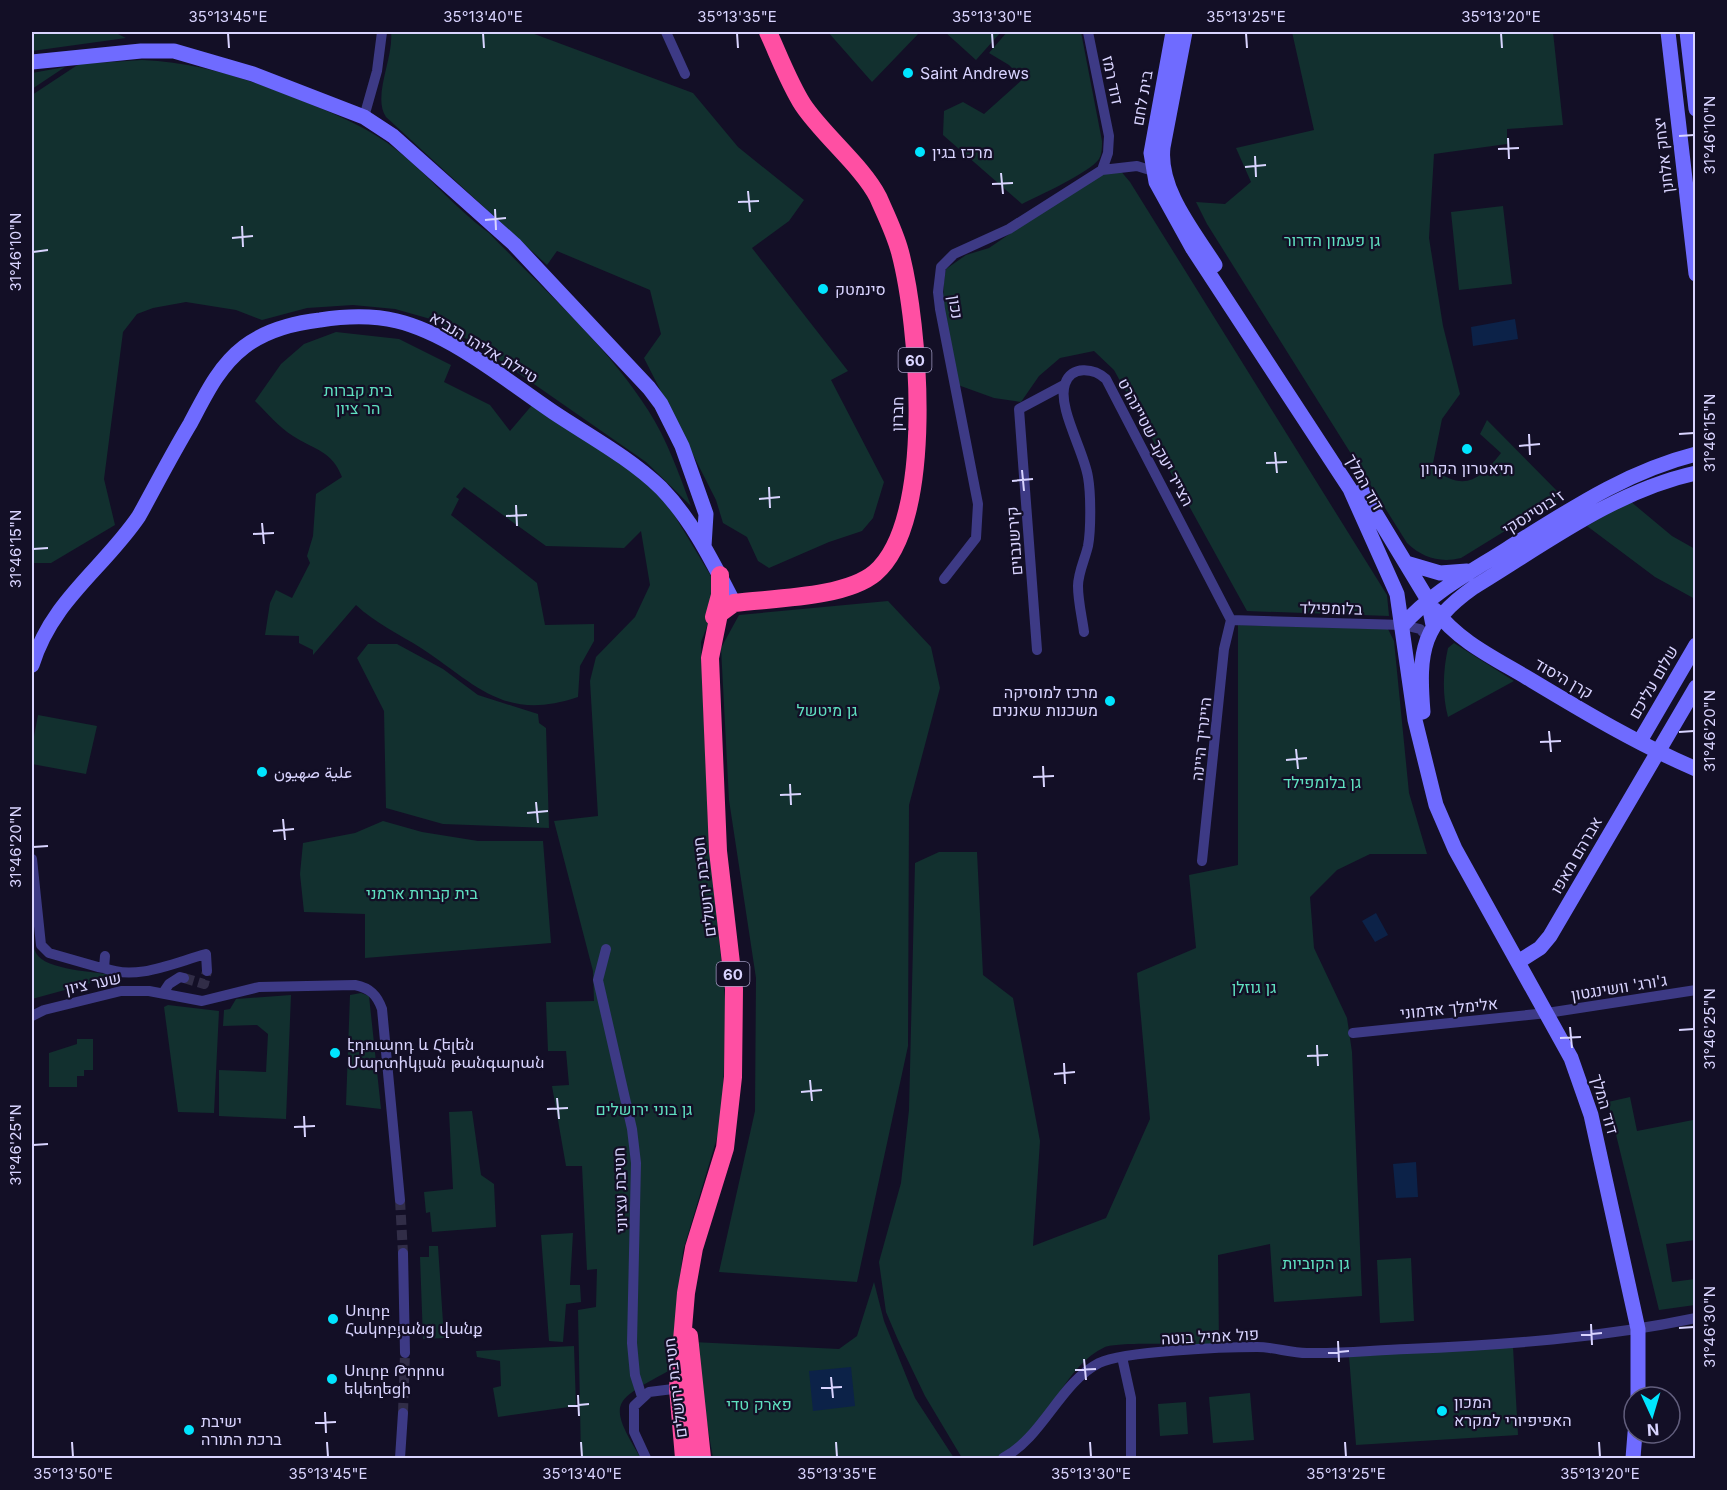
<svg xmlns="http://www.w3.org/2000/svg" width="1727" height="1490" font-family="Inter,Vazirmatn,'Noto Sans Armenian',Heebo,sans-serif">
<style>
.green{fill:#12302f}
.water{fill:#0c2248}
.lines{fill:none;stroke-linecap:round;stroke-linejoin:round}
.stream{stroke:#0c2248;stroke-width:4}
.street-tunnel{stroke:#312d47;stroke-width:10;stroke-dasharray:10 5;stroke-linecap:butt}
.street{stroke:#3d3a85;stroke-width:10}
.secondary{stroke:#6f6bff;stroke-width:15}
.highway{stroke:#ff4fa3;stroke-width:18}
.ticks{fill:none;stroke:#d9d4ff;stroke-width:2}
.poi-dot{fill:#00e5ff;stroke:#130f26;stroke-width:2}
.labels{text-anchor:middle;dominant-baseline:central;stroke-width:4.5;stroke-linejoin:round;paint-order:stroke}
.shield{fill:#130f26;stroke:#9e99be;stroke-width:1.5}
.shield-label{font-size:15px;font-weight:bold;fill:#d9d4ff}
.poi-label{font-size:16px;fill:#d9d4ff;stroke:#130f26;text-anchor:start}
.street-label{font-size:16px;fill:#d9d4ff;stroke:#130f26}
.park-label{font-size:16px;fill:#5fe0c0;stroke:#130f26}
.neatline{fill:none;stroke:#d9d4ff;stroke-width:2}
.ticks-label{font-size:15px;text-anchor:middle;fill:#d9d4ff}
</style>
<rect width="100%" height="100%" fill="#130f26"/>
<!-- green -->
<path class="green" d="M32,32h82l12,6 -94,13z
M391,32h138l164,61 45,54 66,53 -15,21 -37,27 96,123 -17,9 53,102 -11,36 -11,13 -33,11 -60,26 -11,-7 -11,-24 -24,-14 -7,-23 -72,-142 17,-24 -11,-44 -93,-39 -10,14 -161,-148c-14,-21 8,-59 5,-85z
M828,32h92l-48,50z
M945,32h56l-25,28z
M1007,32h74l21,109c0,6 0,13 -3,18 -10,14 -61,37 -77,45l-79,-69 1,-24 19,-9 21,12 39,-35 -14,-14 -20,-12z
M1292,32h261l10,93 -56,4v15l-73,10 -5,84 14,88 17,68 -18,25 -10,49c32,24 47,13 69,-15l-21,-19 7,-14 75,76 -101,62c-21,5 -38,0 -54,-15l-200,-319 -11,-22 29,2 26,-22 -15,-34 78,-18z
M142,60c60,3 103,18 158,40 30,12 60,24 86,42 37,26 66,64 103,91 54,56 117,111 159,177 19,29 31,64 43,96l-45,-44 -164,-114 -48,-28 -39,-11 -42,-4 -46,3 -45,12 -26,-10 -50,-8 -33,6 -16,6 -14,18 -19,147 11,46 -64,38h-19v-468l47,-31z
M65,67l-33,22v-16z
M1105,169h14l11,13 257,413 2,21 -142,-5 -133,-241 -20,-19 -34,7 -21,18 -18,26 -27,-4 -36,-13c-8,-38 -20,-77 -12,-116l20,-14 23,-7z
M1503,206l9,78 -53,6 -8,-78z
M336,332l63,7 52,26 -7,17 46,23 20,26 23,-27 96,62 35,32 62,103 -13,10 -12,31 7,182 18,185 -4,112 -39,130 -13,119c-55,31 -65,30 -29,88h-60l-3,-148 18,-3 1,-38 -10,1 -5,-104h-16l-14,-80 17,-1 -3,-34h-18l-2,-49 48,-1 -1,-30 -39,-150 44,-5 -8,-135 6,-24 39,-40 15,-32 -9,-54 -17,17 -78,-2 -82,-59 -8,10 3,2 -8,16 86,68 8,42 49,-1v17l-14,25 -2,31c-74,25 -101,-12 -157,-49 -22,-14 -46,-25 -65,-43l-43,50v-5l-14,-7v-7l-34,-1 5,-32 6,-13 16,8 18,-35 -3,-7 6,-20 3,-42 26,-17c-10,-26 -27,-27 -49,-41 -14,-9 -26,-23 -38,-35l26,-37 23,-20z
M1630,501l42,35 23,13v50l-40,-22 -68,-51z
M888,601l43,46 9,41 -31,117 -1,241 -51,236 -138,-10 36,-161 1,-133 -27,-178 -8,-152 18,-33z
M1238,625l150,4 6,12 15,152 18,61h-57l-33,16 -27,27 4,51 33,70 5,34 10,244 -88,6 -4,-58 -52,11 1,90c-20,0 -100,-4 -114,2 -49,23 -57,95 -111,111 -9,3 -22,0 -32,0l-37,-62 -27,-56 -12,-28 -7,-50 22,-79 8,-73 6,-247 24,-11h38l6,123 30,23 27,143 -7,105 73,-28 44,-99 -13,-146 59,-25 -7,-73 49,-10z
M1454,643l60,38 -66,36c-6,-22 -5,-47 0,-69z
M368,644h29l46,25 35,26 60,19 1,9 7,5 3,100 -106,-4 -57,-16 -2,-97 -27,-53z
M38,715l59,11 -11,48 -54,-10v-17z
M383,821l39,11 56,9h65l8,102 -186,15v-44l-61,-2 -4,-38 3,-31 52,-10z
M32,920c0,11 -1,23 4,33 10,18 60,18 80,23l-84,23z
M361,993l8,3 12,113 -35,-4 4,-110z
M291,995l-5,124 -67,-3v-46l47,2 2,-38 -11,-9 -34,1 1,-16 6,-1 6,-10z
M168,1005l51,6 -5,102 -36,-1 -14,-105z
M77,1039h16v31h-9v6h-7v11h-28v-34l28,-9z
M1630,1097l7,34 56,-11 3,15 -1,105 -29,4 6,38 23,-3v26l-36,5 -51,-208z
M472,1111l9,64 13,9 2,43 -64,5 -2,-20 -4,1 -2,-21 29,-3 -4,-77z
M573,1233l-3,52h10l1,17 -15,2 -3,38 -14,-1 -8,-106z
M429,1246h9l6,92 -21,1 -3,-82h9z
M1411,1258l3,63 -34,2 -3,-63z
M874,1282l10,39 31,77 39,60h-241l-20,-116 146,7 18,-13z
M574,1346l2,60 -78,11 -5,-29 8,-2 -1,-25 -23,-4 -1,-6z
M1513,1347l5,88 -162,10 -7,-89z
M1250,1393l4,47 -41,3 -4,-46z
M1186,1402l2,32 -28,2 -2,-32z"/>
<!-- water -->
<path class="water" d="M1515,319l3,20 -45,7 -2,-19z
M1376,913l12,22 -13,7 -13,-21z
M1416,1162l2,35 -22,1 -3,-34z
M851,1367l4,39 -42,5 -4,-40z"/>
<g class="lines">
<!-- stream -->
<path class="stream" d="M838,1457v1"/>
<!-- street-tunnel -->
<path class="street-tunnel" d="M184,978l20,6 3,-13
M400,1200l3,53
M403,1413l2,-60"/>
<!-- street -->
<path class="street" d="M666,32l19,42
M1088,32l21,104 -1,17 -6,17
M364,117l13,-46 5,-39
M944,579l32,-41 2,-34 -38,-195 -2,-17 3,-25 13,-13 55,-25 93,-59 35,-4 16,5
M1231,620l172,5 17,4 7,7
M1084,632c-2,-15 -6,-31 -6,-46 0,-13 7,-27 10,-40 3,-16 3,-52 0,-69 -4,-26 -31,-70 -23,-93 6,-19 29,-16 41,-5l125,241
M1037,650l-18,-241 45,-24
M32,859l9,86 8,8 49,14 6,1 1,-12
M1202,861l22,-212 7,-29
M606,949l-8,31 34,149 4,34 -4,180 3,32 7,22
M104,968c32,13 69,-5 102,-14l1,17
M163,993l6,-9 11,-7 4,1
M32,1016l12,-6 77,-19h28l53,10 57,-14 96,-2c15,3 22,10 27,24l18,191
M1353,1033l194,-20 149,-23
M403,1253l2,100
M1122,1357l9,41v60
M400,1458l3,-45
M646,1458l-12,-26v-26l15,-14 32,-4
M1003,1458c40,-21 57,-75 96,-95 25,-12 127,-16 158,-16 17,0 33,6 50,6 33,1 67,-3 100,-4 97,-4 194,-11 289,-31"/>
<!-- secondary -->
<path class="secondary" d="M1173,32l-22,121 5,29 37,67 157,240 47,105 18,126 21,85 19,44 116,209 20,57 47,214v68
M1185,32l-22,115c-5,42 31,85 52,118
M1668,32l28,242
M1687,32l9,77
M32,62l109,-11h33l79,23 111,43 29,19 121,108 135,144 12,16 21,42 24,68 -2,32
M1362,491l66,109 5,25
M1406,563l34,10 27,-2
M1435,610c23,31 59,48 91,67 55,33 111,67 170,92
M1403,625c29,-33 68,-53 104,-76 61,-38 118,-77 189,-95
M32,665c20,-65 71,-96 107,-149 17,-31 33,-62 51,-92 15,-28 28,-57 54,-77 22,-17 50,-24 76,-27 26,-4 52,-5 77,1 54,13 110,60 156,91 36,24 77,46 108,76 32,33 52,75 73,115
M1423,712c-5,-62 -1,-88 51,-125 71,-43 140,-96 222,-114
M1640,741l56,-96
M1518,962l22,-14 10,-12 146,-249
M1633,1458l2,-25"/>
<!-- highway -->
<path class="highway" d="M714,617l6,-22v-20
M689,1336l13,122
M684,1458l-6,-70 8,-95 8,-45 31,-100 8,-71 1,-88 -16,-138 -8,-193 9,-44 15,-11c39,-5 111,-5 141,-30 61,-52 44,-249 25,-321 -5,-19 -14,-37 -22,-55 -15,-30 -55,-62 -75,-92 -14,-22 -24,-49 -35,-73"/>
</g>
<!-- ticks -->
<path class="ticks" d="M228,33l1,15M483,33l1,15M737,33l1,15M992,33l1,15M1246,33l1,15M1501,33l1,15M1679,136l15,-1M1508,138l1,21M1498,149l21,-1M1255,156l1,21M1245,167l21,-2M1001,173l2,21M992,184l21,-1M748,191l2,21M738,202l21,-1M495,209l1,21M485,220l21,-2M242,226l1,21M232,238l21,-2M33,252l15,-2M1529,434l1,21M1679,434l15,-1M1519,446l21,-2M1275,452l2,21M1266,463l21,-1M1022,470l2,21M1012,481l21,-2M769,487l1,21M759,499l21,-2M516,505l1,21M506,516l21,-1M262,523l2,21M253,534l21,-1M33,549l15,-1M1549,731l2,21M1679,732l15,-1M1540,742l21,-1M1296,749l2,20M1286,760l21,-2M1043,766l1,21M1033,777l21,-1M790,784l1,21M780,795l21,-1M536,802l2,21M527,813l21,-2M283,819l2,21M273,831l21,-2M33,847l15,-1M1570,1027l2,21M1679,1030l15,-1M1560,1038l21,-1M1317,1045l1,21M1307,1056l21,-1M1064,1063l1,21M1054,1074l21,-2M810,1080l2,21M801,1092l21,-2M557,1098l2,21M547,1109l21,-1M304,1116l1,21M294,1127l21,-1M33,1145l15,-1M1591,1324l1,21M1679,1328l15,-1M1581,1335l21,-2M1338,1341l1,21M1328,1353l21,-2M1084,1359l2,21M1075,1370l21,-1M831,1377l2,21M821,1388l21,-1M578,1395l1,21M568,1406l21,-2M325,1412l1,21M315,1423l21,-1M72,1442l1,15M327,1442l1,15M581,1442l1,15M836,1442l1,15M1090,1442l1,15M1345,1442l1,15M1599,1442l1,15"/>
<!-- markers -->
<g class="poi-dot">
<circle cx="908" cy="73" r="6"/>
<circle cx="920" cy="152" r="6"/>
<circle cx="823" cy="289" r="6"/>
<circle cx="1467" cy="449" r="6"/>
<circle cx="1110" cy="701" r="6"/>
<circle cx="262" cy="772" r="6"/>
<circle cx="335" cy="1053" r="6"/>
<circle cx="333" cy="1319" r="6"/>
<circle cx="332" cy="1379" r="6"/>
<circle cx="1442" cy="1411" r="6"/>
<circle cx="189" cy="1430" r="6"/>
</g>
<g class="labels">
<!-- shield labels -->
<g class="shield">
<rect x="898.5" y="348" width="33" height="24" rx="4.5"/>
<rect x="716.5" y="962" width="33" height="24" rx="4.5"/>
</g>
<g class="shield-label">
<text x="915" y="360">60</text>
<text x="733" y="974">60</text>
</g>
<!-- poi labels -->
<g class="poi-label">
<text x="920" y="73">Saint Andrews</text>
<text x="932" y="152">מרכז בגין</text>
<text x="835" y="289">סינמטק</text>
<text x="1467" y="468" text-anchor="middle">תיאטרון הקרון</text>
<text x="1098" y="692" text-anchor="end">מרכז למוסיקה<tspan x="1098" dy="18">משכנות שאננים</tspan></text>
<text x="274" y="772">علية صهيون</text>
<text x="347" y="1044">էդուարդ և Հելեն<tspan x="347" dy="18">Մարտիկյան թանգարան</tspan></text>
<text x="345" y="1310">Սուրբ<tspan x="345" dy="18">Հակոբյանց վանք</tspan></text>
<text x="344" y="1370">Սուրբ Թորոս<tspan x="344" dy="18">եկեղեցի</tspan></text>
<text x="1454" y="1402">המכון<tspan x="1454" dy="18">האפיפיורי למקרא</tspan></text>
<text x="201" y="1421">ישיבת<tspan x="201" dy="18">ברכת התורה</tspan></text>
</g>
<!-- street labels -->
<g class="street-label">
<text transform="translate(1113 80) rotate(78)">דוד רמז</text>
<text transform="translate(1142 98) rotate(-80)">בית לחם</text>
<text transform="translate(1663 155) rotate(-97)">יצחק אלחנן</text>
<text transform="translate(956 307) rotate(82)">נכון</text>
<text transform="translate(484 347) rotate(31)">טיילת אליהו הנביא</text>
<text transform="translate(897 414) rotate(-89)">חברון</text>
<text transform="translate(1156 442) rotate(62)">הצייר יעקב שטיינהרט</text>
<text transform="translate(1365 482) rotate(61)">דוד המלך</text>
<text transform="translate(1533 512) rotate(-32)">ז'בוטינסקי</text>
<text transform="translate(1014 541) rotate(-94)">קירשנבוים</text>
<text transform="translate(1331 608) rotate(1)">בלומפילד</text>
<text transform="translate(1564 678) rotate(30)">קרן היסוד</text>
<text transform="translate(1653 682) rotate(-60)">שלום עליכם</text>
<text transform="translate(1201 739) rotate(-84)">היינריך היינה</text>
<text transform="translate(1576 855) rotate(-60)">אברהם מאפו</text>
<text transform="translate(704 887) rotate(-97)">חטיבת ירושלים</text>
<text transform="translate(93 983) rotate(-12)">שער ציון</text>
<text transform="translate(1619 987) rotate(-9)">ג'ורג' וושינגטון</text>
<text transform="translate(1449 1008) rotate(-6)">אלימלך אדמוני</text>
<text transform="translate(1605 1104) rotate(74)">דוד המלך</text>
<text transform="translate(620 1190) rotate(-92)">חטיבת עציוני</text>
<text transform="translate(1210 1336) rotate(-3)">פול אמיל בוטה</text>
<text transform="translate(675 1388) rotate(-97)">חטיבת ירושלים</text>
</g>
<!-- park labels -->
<g class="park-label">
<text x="1332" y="240">גן פעמון הדרור</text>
<text x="358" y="390">בית קברות<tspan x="358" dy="18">הר ציון</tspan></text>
<text x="827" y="710">גן מיטשל</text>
<text x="1322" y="782">גן בלומפילד</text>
<text x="422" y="893">בית קברות ארמני</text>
<text x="1254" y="987">גן גוזלן</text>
<text x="644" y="1109">גן בוני ירושלים</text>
<text x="1316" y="1263">גן הקוביות</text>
<text x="759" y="1404">פארק טדי</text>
</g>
</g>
<!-- border -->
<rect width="1727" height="1490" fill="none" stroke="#130f26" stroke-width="66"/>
<!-- north arrow -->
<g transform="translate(1652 1415) rotate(176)"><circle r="28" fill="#130f26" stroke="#625e7d" stroke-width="1.5"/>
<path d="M0-4.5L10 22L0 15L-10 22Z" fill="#00e5ff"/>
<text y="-9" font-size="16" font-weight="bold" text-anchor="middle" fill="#d9d4ff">N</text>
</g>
<rect x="33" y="33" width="1661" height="1424" class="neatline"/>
<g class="ticks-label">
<text x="228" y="22">35°13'45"E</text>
<text x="483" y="22">35°13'40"E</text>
<text x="737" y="22">35°13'35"E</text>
<text x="992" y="22">35°13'30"E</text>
<text x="1246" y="22">35°13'25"E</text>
<text x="1501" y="22">35°13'20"E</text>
<text transform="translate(1710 135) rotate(-90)" y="5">31°46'10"N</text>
<text transform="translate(16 252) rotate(-90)" y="5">31°46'10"N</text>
<text transform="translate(1710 433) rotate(-90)" y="5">31°46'15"N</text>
<text transform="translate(16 549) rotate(-90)" y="5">31°46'15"N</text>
<text transform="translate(1710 731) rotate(-90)" y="5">31°46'20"N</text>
<text transform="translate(16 847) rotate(-90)" y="5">31°46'20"N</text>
<text transform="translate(1710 1029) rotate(-90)" y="5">31°46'25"N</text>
<text transform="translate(16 1145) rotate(-90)" y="5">31°46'25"N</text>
<text transform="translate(1710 1327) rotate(-90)" y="5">31°46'30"N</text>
<text x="73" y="1479">35°13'50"E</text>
<text x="328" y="1479">35°13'45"E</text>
<text x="582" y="1479">35°13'40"E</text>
<text x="837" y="1479">35°13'35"E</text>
<text x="1091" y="1479">35°13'30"E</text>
<text x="1346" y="1479">35°13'25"E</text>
<text x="1600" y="1479">35°13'20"E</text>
</g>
</svg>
